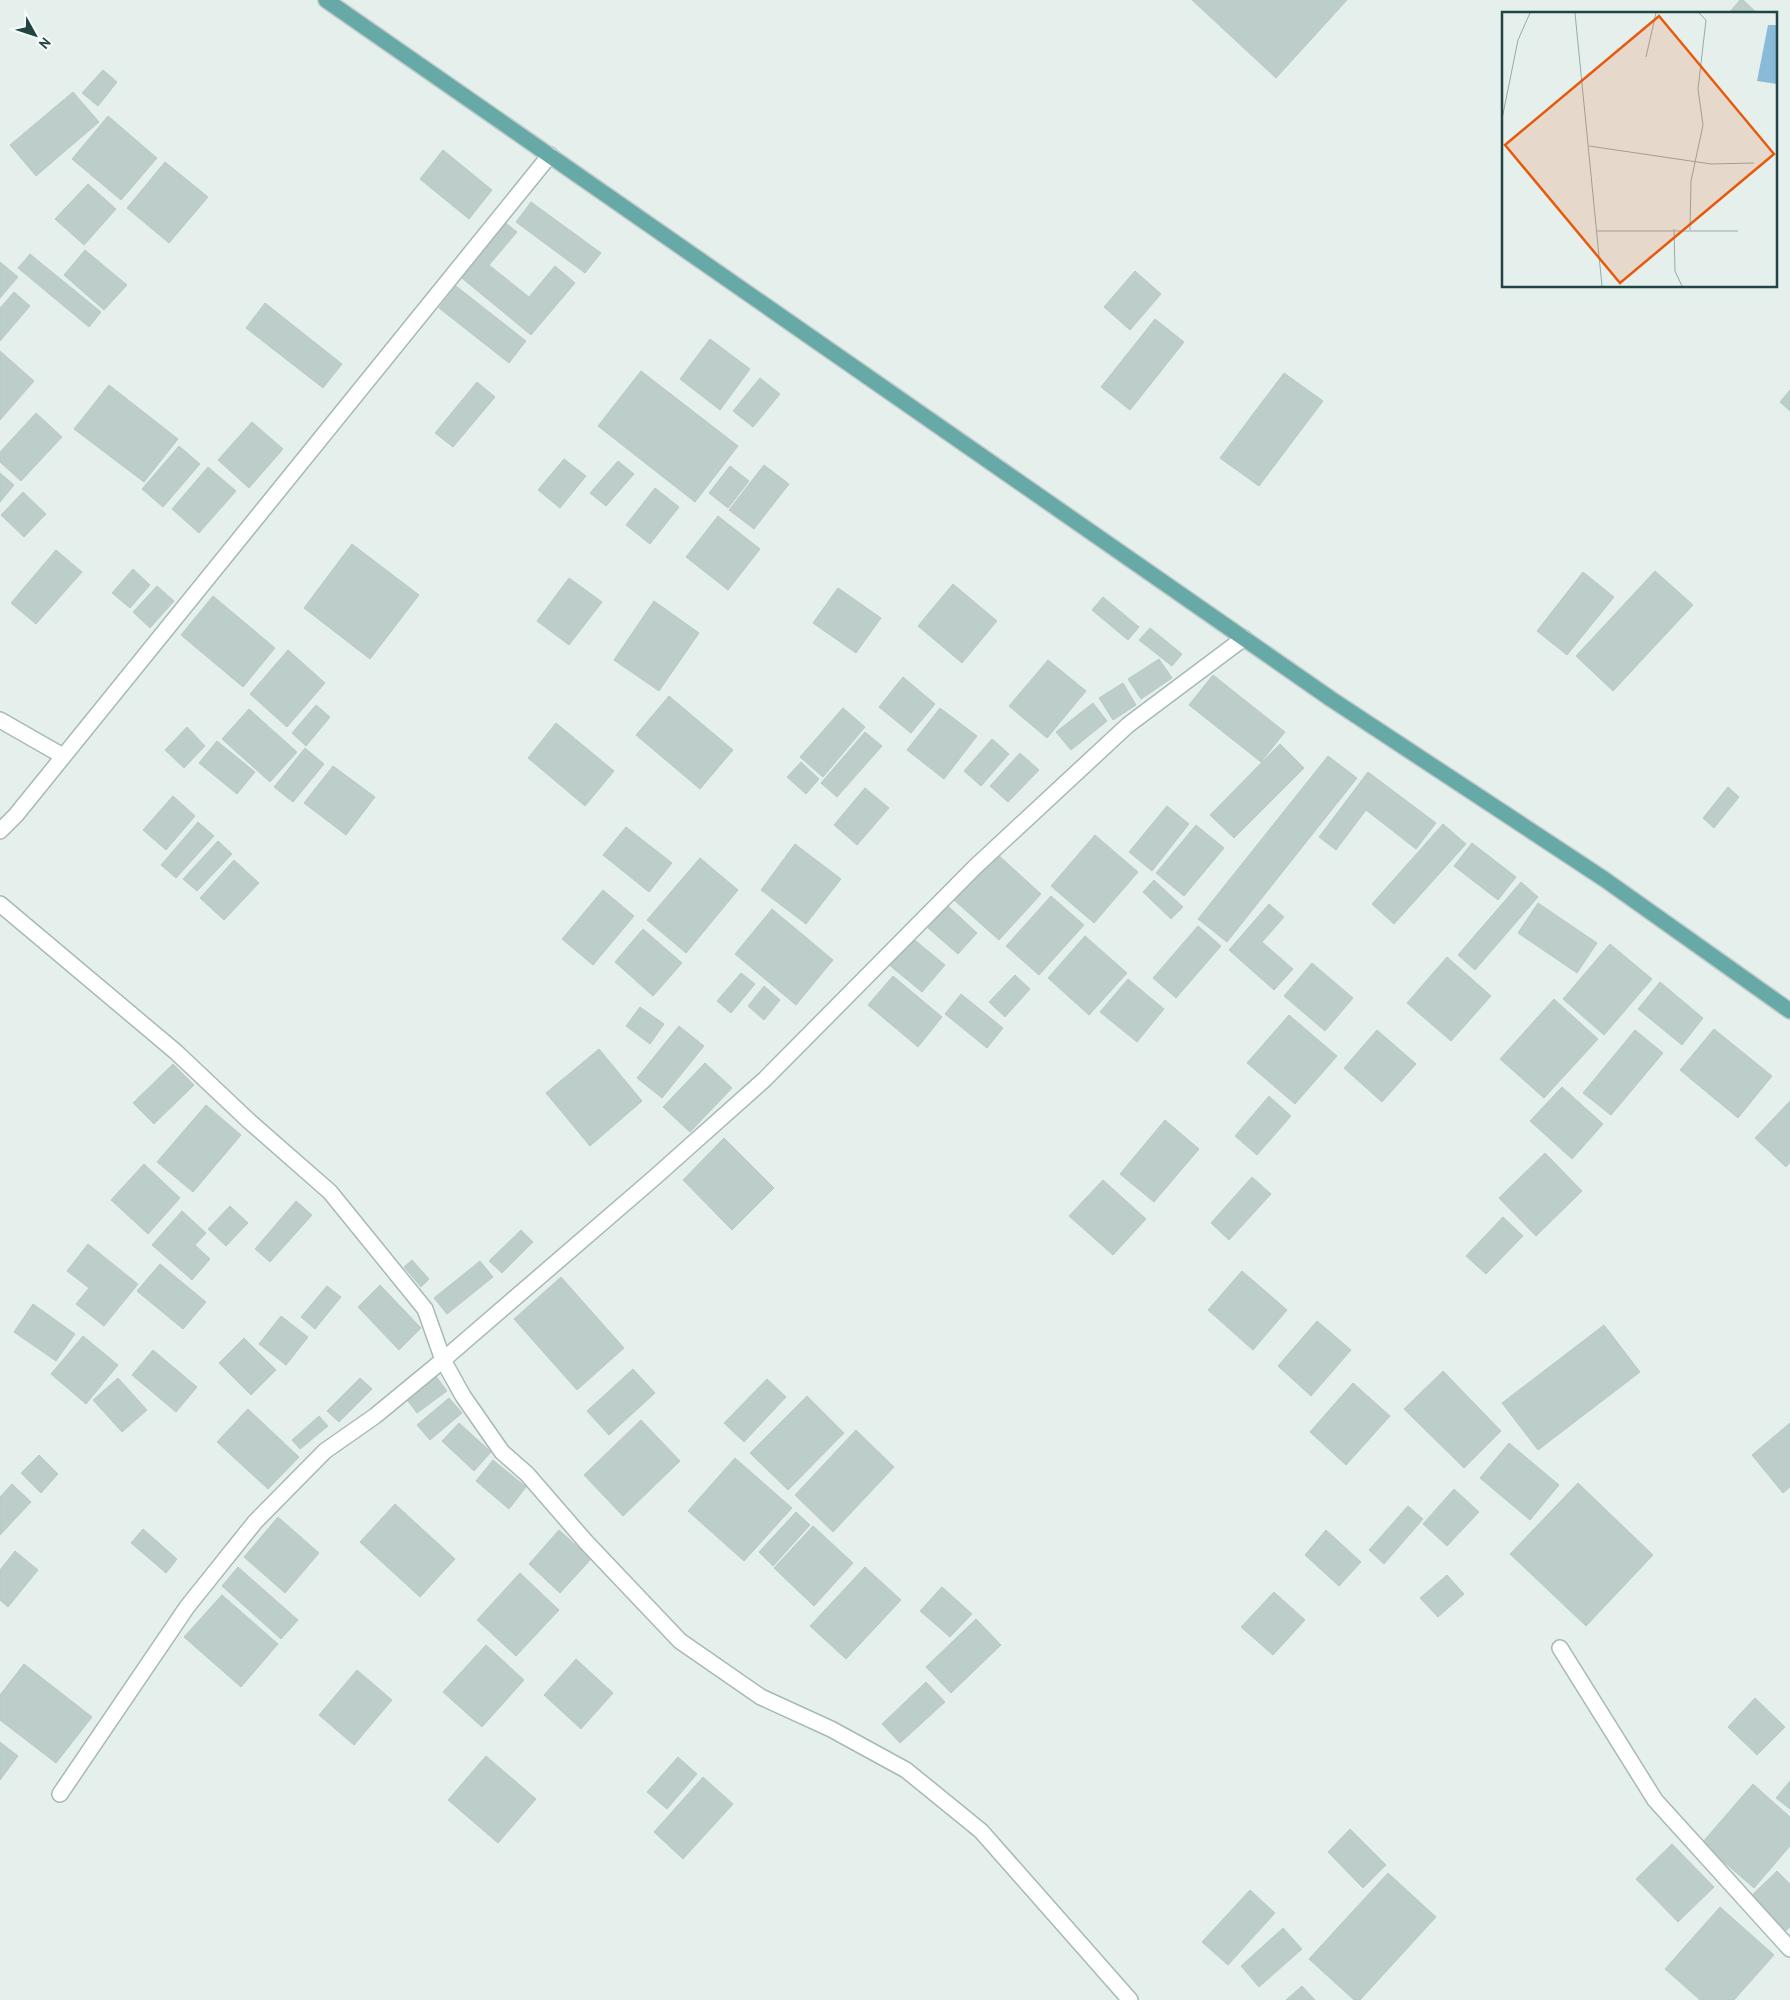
<svg xmlns="http://www.w3.org/2000/svg" width="1790" height="2000" font-family="'PT Sans',sans-serif">
<style>
.building{fill:#bdceca;stroke:#b7cac6}
.lines{fill:none;stroke-linecap:round;stroke-linejoin:round}
.street-casing{stroke:#a7b9b6;stroke-width:18}
.primary-casing{stroke:#c1cbca;stroke-width:18}
.street{stroke:#fff;stroke-width:15}
.primary{stroke:#66a9a7;stroke-width:15}
.inset-road{fill:none;stroke:#97aba9;stroke-width:1}
.view{fill:#e8590c;fill-opacity:0.15;stroke:#e8590c;stroke-width:2.5}
.inset-edge{fill:none;stroke:#224442;stroke-width:2.5}
</style>
<rect width="100%" height="100%" fill="#e5f0ed"/>
<!-- building -->
<path class="building" d="M1192,0h155l-71,78z
M1740,0h3l15,14h-30z
M103,70l14,12 -19,24 -16,-13z
M73,92l26,30 -63,54 -26,-31z
M108,116l49,42 -36,42 -49,-41z
M443,150l49,40 -23,29 -49,-40z
M165,162l43,35 -39,46 -42,-35z
M88,184l28,25 -32,36 -29,-26z
M531,202l70,51 -16,20 -69,-51z
M502,220l15,12 -28,33 40,32 26,-31 20,17 -44,52 -74,-61z
M85,250l42,35 -23,25 -40,-35z
M30,254l71,58 -12,15 -71,-59z
M0,262l18,15 -18,21z
M1135,271l26,23 -31,36 -26,-23z
M456,286l70,55 -17,22 -70,-55z
M14,292l16,14 -30,35v-33z
M265,303l77,61 -19,24 -77,-60z
M1155,319l29,23 -54,68 -29,-23z
M710,339l40,30 -30,41 -40,-31z
M0,351l34,30 -34,39z
M641,371l97,75 -43,56 -97,-76z
M1284,373l39,28 -64,85 -39,-28z
M760,378l20,16 -27,33 -20,-16z
M477,382l18,15 -42,50 -18,-14z
M109,385l69,54 -34,43 -70,-53z
M1790,390v21l-10,-9z
M36,413l26,24 -41,44 -21,-19v-10z
M252,422l31,27 -34,39 -31,-28z
M179,446l21,18 -37,43 -21,-18z
M564,459l22,17 -26,32 -22,-18z
M618,461l16,13 -28,32 -16,-13z
M764,465l25,19 -35,45 -25,-19z
M730,466l19,15 -21,27 -19,-15z
M208,467l28,24 -37,42 -27,-24z
M0,473l14,12 -14,17z
M655,488l24,19 -29,37 -24,-19z
M23,492l23,22 -22,23 -23,-22z
M718,516l42,33 -32,41 -42,-33z
M352,544l67,51 -49,64 -66,-51z
M56,550l26,22 -46,52 -25,-21z
M133,569l17,16 -20,23 -18,-15z
M1655,571l38,34 -80,86 -37,-35z
M1583,572l31,25 -47,58 -30,-24z
M569,578l33,24 -33,43 -32,-24z
M953,584l44,37 -35,42 -44,-37z
M157,586l17,15 -24,27 -17,-16z
M838,588l43,30 -25,35 -43,-30z
M213,596l62,52 -32,39 -62,-52z
M1103,597l36,30 -11,13 -36,-30z
M654,601l45,32 -40,58 -45,-31z
M1150,628l32,26 -10,12 -33,-26z
M288,650l37,33 -38,44 -37,-33z
M1159,659l13,19 -31,21 -13,-20z
M1048,660l38,31 -39,47 -38,-32z
M1213,675l72,57 -24,30 -72,-57z
M903,677l32,27 -24,29 -32,-26z
M1123,683l13,22 -23,15 -14,-22z
M669,696l64,54 -33,39 -64,-54z
M1093,703l14,18 -36,29 -15,-18z
M316,705l14,12 -24,29 -14,-13z
M843,708l22,19 -42,50 -23,-20z
M940,708l37,28 -33,43 -37,-29z
M249,709l48,43 -27,30 -48,-43z
M556,723l58,48 -29,35 -57,-48z
M187,727l18,19 -21,22 -19,-18z
M865,732l17,14 -45,51 -16,-14z
M992,739l17,15 -28,32 -17,-15z
M217,741l38,31 -18,22 -38,-31z
M1280,744l24,24 -70,70 -24,-23z
M305,748l19,16 -31,38 -19,-15z
M1020,753l19,17 -31,32 -18,-16z
M1328,756l29,22 -130,164 -29,-23z
M801,762l18,17 -13,15 -19,-17z
M333,766l42,31 -29,38 -42,-32z
M1368,772l68,51 -20,26 -50,-39 -30,40 -17,-13z
M1728,787l11,10 -25,31 -11,-10z
M865,788l24,20 -32,37 -23,-20z
M173,796l22,20 -29,34 -23,-20z
M1167,806l22,18 -37,47 -23,-19z
M198,822l16,14 -38,42 -15,-13z
M1443,824l23,20 -72,80 -22,-20z
M1196,825l28,23 -40,48 -28,-23z
M626,827l46,36 -23,29 -46,-37z
M1095,835l43,37 -44,51 -43,-37z
M218,841l14,13 -35,37 -14,-12z
M1472,843l44,34 -18,23 -44,-34z
M795,844l46,35 -35,45 -45,-34z
M996,853l45,41 -42,46 -46,-41z
M700,858l38,32 -52,63 -39,-33z
M234,860l25,23 -35,37 -24,-22z
M1154,880l29,27 -12,12 -28,-27z
M1521,882l17,15 -63,73 -17,-15z
M603,890l31,26 -41,49 -31,-26z
M1051,896l33,29 -45,50 -33,-29z
M1538,903l59,40 -20,30 -59,-40z
M1269,904l15,13 -22,25 31,27 -19,21 -45,-40z
M948,906l29,27 -19,21 -30,-26z
M772,909l61,51 -37,45 -61,-51z
M1198,926l23,20 -45,52 -23,-20z
M643,929l39,34 -29,33 -38,-34z
M1085,936l42,37 -38,42 -41,-37z
M911,937l34,28 -23,27 -34,-28z
M1610,944l42,35 -48,56 -41,-36z
M1447,957l44,39 -40,45 -44,-38z
M1312,963l41,35 -28,33 -41,-35z
M741,973l14,11 -24,29 -14,-12z
M1015,975l15,14 -25,28 -16,-15z
M893,976l49,41 -24,30 -50,-42z
M1128,979l36,30 -27,33 -37,-30z
M1660,982l43,36 -21,27 -44,-36z
M764,986l16,14 -16,20 -16,-14z
M961,994l42,34 -16,20 -42,-34z
M1554,999l44,40 -54,59 -44,-39z
M640,1007l24,17 -14,20 -24,-18z
M1289,1015l48,41 -42,48 -48,-41z
M679,1026l25,20 -42,52 -25,-20z
M1714,1029l58,47 -34,42 -58,-48z
M1377,1030l39,34 -34,38 -38,-34z
M1635,1030l28,23 -52,62 -28,-22z
M599,1049l43,52 -52,45 -44,-53z
M705,1063l27,25 -42,44 -27,-25z
M173,1064l21,21 -40,39 -21,-21z
M1562,1087l41,37 -31,35 -42,-38z
M1269,1096l22,20 -34,39 -22,-19z
M1790,1101v61l-4,5 -31,-29z
M206,1105l35,30 -48,57 -36,-30z
M1165,1120l34,29 -45,53 -34,-28z
M724,1138l50,50 -42,42 -49,-50z
M1545,1153l37,38 -46,45 -37,-38z
M144,1164l36,34 -32,36 -37,-34z
M1252,1177l19,17 -42,46 -18,-17z
M1103,1180l43,39 -33,36 -44,-39z
M296,1201l16,14 -42,47 -15,-13z
M230,1206l18,17 -22,23 -18,-17z
M182,1211l24,22 -11,12 15,14 -18,21 -40,-35z
M1503,1217l20,19 -37,38 -20,-18z
M521,1230l12,12 -31,31 -13,-12z
M88,1244l50,40 -34,42 -28,-22 13,-16 -22,-17z
M412,1260l17,19 -8,8 -17,-20z
M480,1261l13,16 -46,37 -13,-16z
M160,1264l46,38 -23,27 -46,-38z
M1242,1271l45,39 -34,40 -45,-40z
M561,1277l63,71 -47,42 -63,-71z
M380,1285l41,43 -22,22 -41,-43z
M327,1286l14,11 -26,32 -14,-12z
M33,1304l42,30 -19,27 -42,-29z
M281,1316l27,21 -22,28 -27,-21z
M1317,1321l34,29 -40,46 -33,-30z
M1604,1325l36,47 -102,78 -36,-47z
M83,1336l35,29 -32,39 -35,-30z
M244,1338l32,32 -25,25 -32,-32z
M153,1350l44,37 -21,25 -44,-37z
M633,1369l22,24 -46,42 -22,-24z
M1443,1371l58,60 -37,37 -60,-59z
M435,1375l12,16 -30,22 -12,-16z
M118,1378l29,32 -25,22 -29,-32z
M360,1378l12,11 -33,33 -12,-11z
M767,1379l19,18 -42,45 -20,-19z
M1353,1383l37,33 -44,49 -36,-33z
M807,1396l37,37 -56,57 -38,-37z
M449,1398l13,15 -32,27 -13,-15z
M248,1409l51,48 -31,32 -51,-47z
M319,1416l9,10 -28,23 -8,-9z
M641,1420l39,41 -57,55 -39,-41z
M459,1423l32,29 -17,19 -32,-30z
M1790,1423v64l-7,6 -31,-38z
M856,1430l38,37 -61,65 -38,-37z
M1509,1443l50,42 -29,35 -50,-42z
M39,1455l19,19 -17,19 -20,-20z
M735,1458l57,50 -48,53 -56,-50z
M493,1460l33,27 -17,22 -33,-28z
M1578,1483l75,72 -67,71 -76,-72z
M12,1484l19,18 -31,33v-38z
M1454,1489l25,23 -32,34 -24,-22z
M395,1504l60,55 -35,38 -60,-55z
M1408,1506l15,13 -39,45 -15,-14z
M796,1512l14,13 -37,41 -14,-14z
M278,1517l41,36 -34,40 -41,-36z
M813,1526l40,37 -39,43 -40,-38z
M143,1529l34,30 -11,14 -35,-30z
M559,1530l32,29 -31,34 -31,-29z
M1326,1530l35,32 -22,24 -34,-31z
M15,1551l23,19 -30,37 -8,-7v-30z
M238,1567l60,53 -17,19 -59,-53z
M865,1567l36,33 -55,59 -36,-33z
M520,1573l39,37 -43,46 -39,-36z
M1447,1575l17,19 -26,23 -18,-19z
M942,1587l30,27 -22,23 -30,-26z
M1274,1592l31,28 -32,35 -32,-28z
M222,1595l56,49 -37,43 -57,-50z
M976,1619l25,26 -50,48 -25,-26z
M486,1645l38,35 -42,47 -39,-35z
M576,1659l37,34 -32,36 -37,-34z
M24,1664l68,53 -36,46 -56,-43v-25z
M357,1670l35,30 -38,45 -35,-30z
M926,1682l19,20 -45,41 -18,-19z
M1755,1698l30,29 -28,28 -29,-28z
M0,1742l18,14 -18,24z
M486,1756l50,43 -38,44 -50,-43z
M678,1757l19,17 -30,35 -20,-17z
M703,1777l30,27 -50,55 -29,-27z
M1790,1781v28l-14,-11z
M1753,1784l37,33v29l-36,42 -52,-45z
M1350,1829l36,36 -23,23 -35,-36z
M1672,1844l42,43 -36,35 -42,-43z
M1777,1871l13,13v43l-6,5 -34,-35z
M1388,1873l48,44 -76,83h-6l-45,-41z
M1250,1890l25,23 -47,52 -26,-23z
M1720,1907l54,48 -40,45h-34l-35,-31z
M1283,1928l19,21 -43,38 -18,-21z
M1302,1986l13,14h-29z"/>
<g class="lines">
<!-- street casing -->
<g class="street-casing">
<path id="street" d="M0,720l63,36
M0,831l16,-16 534,-660
M0,904l176,148 73,69 81,71 95,117 18,51 20,36 39,56 25,22 59,68 94,99 81,56 70,32 75,41 75,61 149,169
M1560,1648l95,152 135,149
M60,1794l127,-187 68,-85 70,-71 50,-35 68,-56 211,-182 111,-99 210,-212 153,-142 116,-87"/>
</g>
<!-- primary casing -->
<g class="primary-casing">
<path id="primary" d="M326,0l1005,699 273,180 186,132"/>
</g>
<!-- street -->
<use href="#street" class="street"/>
<!-- primary -->
<use href="#primary" class="primary"/>
</g>
<!-- overview -->
<g transform="translate(1502 12)">
<rect width="275" height="275" fill="#e5f0ed"/>
<path d="M266,13h9v59l-20,-3z" fill="#89bbd9"/>
<path class="inset-road" d="M73,1l27,273M144,45l10,-44M0,107l16,-79 12,-27M87,134l122,18 43,-1M172,217l1,42 7,15M188,218l1,-49 12,-56 -5,-36 8,-69 -7,-7M95,219h141"/>
<path class="view" d="M157,4l115,138 -154,129 -115,-138z"/>
<rect width="275" height="275" class="inset-edge"/>
</g>
<!-- north arrow -->
<g transform="translate(35 35) rotate(130)" stroke="#f7fbfa" stroke-width="4" paint-order="stroke">
<path d="M0-4L9 19L0 12L-9 19Z" fill="#224442"/>
<text y="-8" font-size="14" font-weight="bold" text-anchor="middle" fill="#224442">N</text>
</g>
</svg>
